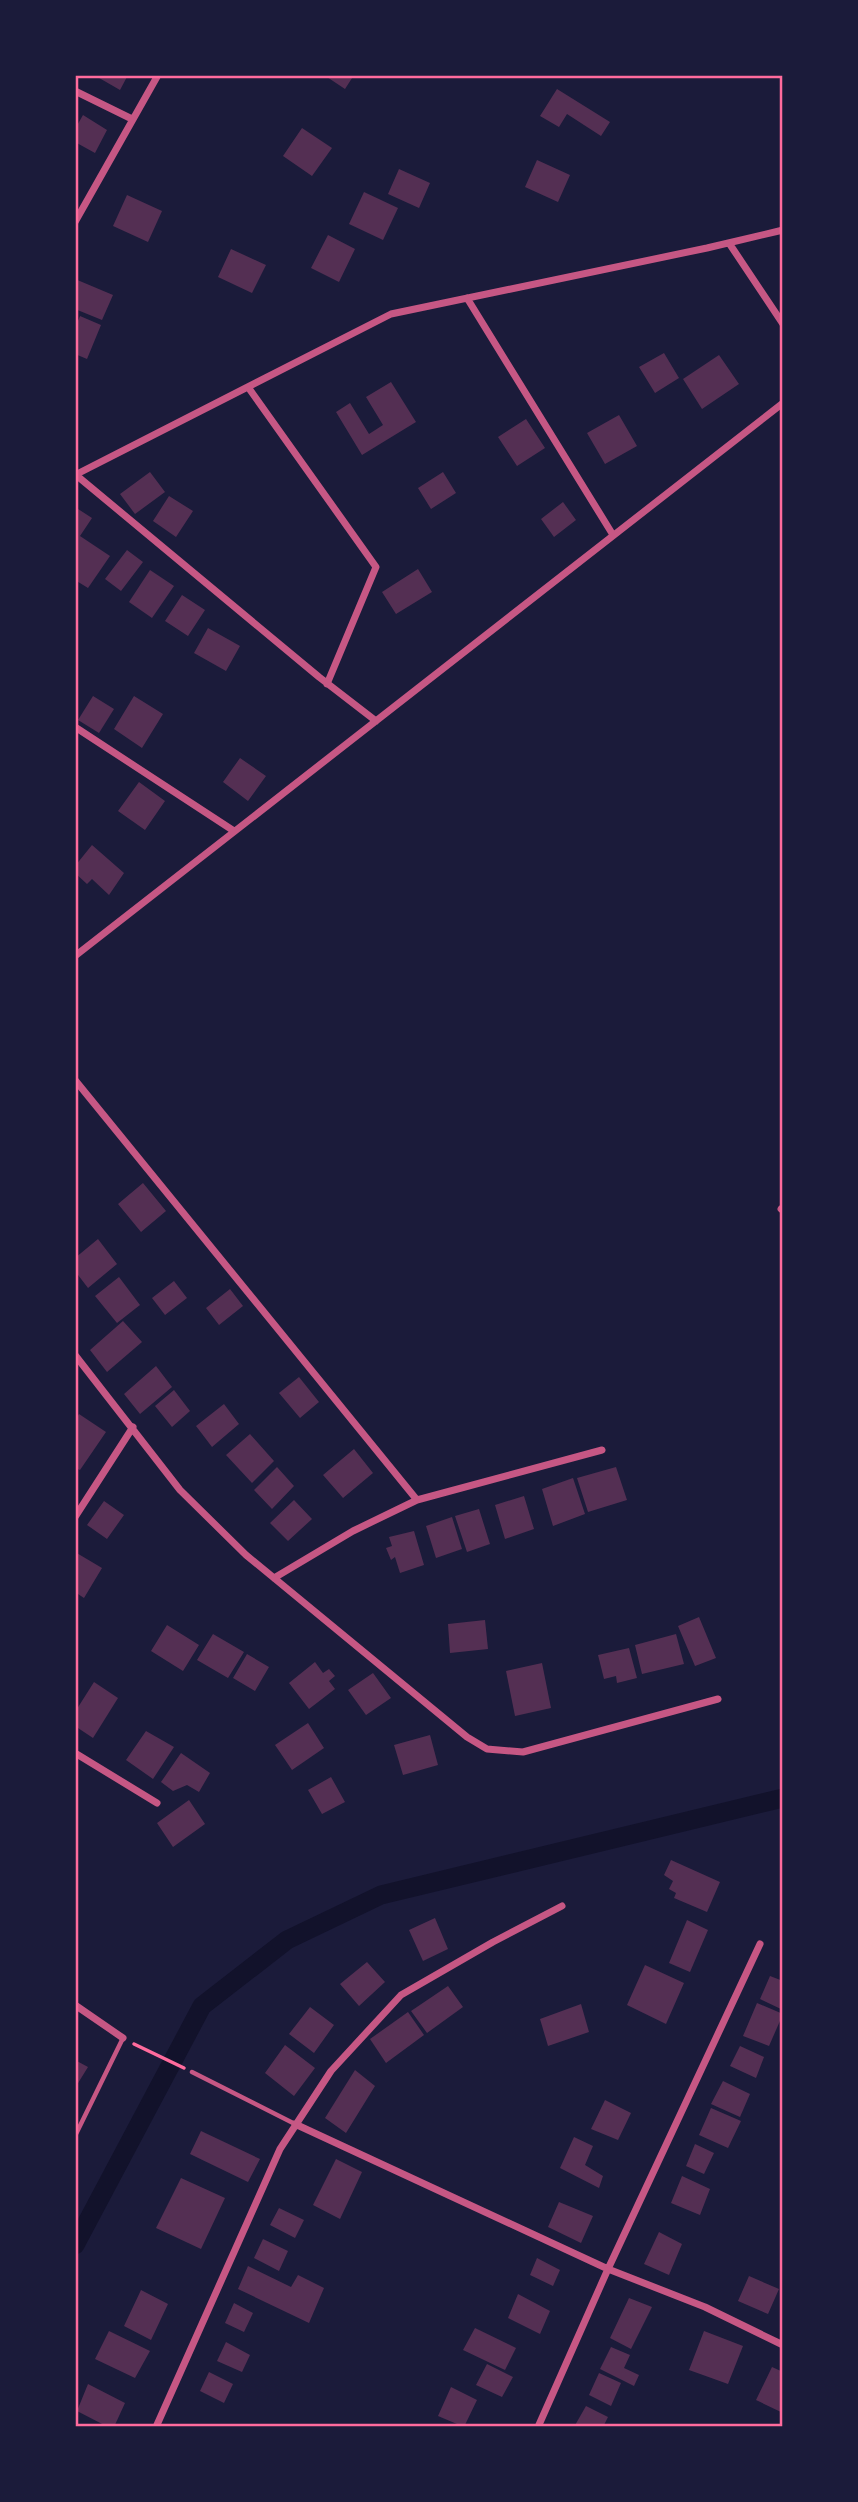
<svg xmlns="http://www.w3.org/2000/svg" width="858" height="2502" font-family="Roboto,sans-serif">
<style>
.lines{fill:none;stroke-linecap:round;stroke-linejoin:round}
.canal{stroke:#12122b;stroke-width:19}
.building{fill:#542f53}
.path{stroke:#ff6b9d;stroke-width:3.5}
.service{stroke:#c65784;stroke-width:4.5}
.minor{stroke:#c65784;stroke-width:7}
.neatline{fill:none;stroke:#ff6b9d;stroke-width:2.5}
</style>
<rect width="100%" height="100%" fill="#1b1b3a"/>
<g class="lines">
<!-- canal -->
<path class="canal" d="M75,2245l127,-239 85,-66 94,-45 402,-97"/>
</g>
<!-- building -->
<path class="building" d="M94,75h34l-8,15z
M324,75h30l-9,14z
M557,89l53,33 -9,14 -34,-22 -8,13 -19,-11z
M83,115l24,15 -12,23 -20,-11v-13z
M302,128l30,20 -20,28 -29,-20z
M537,160l33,15 -12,27 -33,-15z
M399,169l31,14 -11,25 -31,-14z
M364,192l34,16 -15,32 -34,-16z
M127,195l35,16 -14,31 -35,-16z
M328,235l27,14 -16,33 -28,-14z
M231,249l35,16 -14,28 -34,-16z
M75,279l38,16 -11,25 -27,-11z
M80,316l21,9 -14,34 -12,-5v-26z
M664,353l15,25 -24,15 -16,-26z
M719,355l20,29 -37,25 -19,-30z
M391,382l25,40 -54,33 -26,-43 14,-9 19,31 14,-9 -17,-28z
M619,415l18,31 -32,18 -18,-31z
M526,419l19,29 -28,18 -19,-29z
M150,472l15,20 -30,22 -15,-20z
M443,472l13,21 -25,16 -13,-21z
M169,496l24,15 -17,26 -23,-16z
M563,502l13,18 -22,17 -13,-18z
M75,507l17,11 -12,18 30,20 -22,32 -13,-8z
M127,550l16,12 -22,29 -16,-12z
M418,569l14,23 -36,22 -14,-22z
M150,570l24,16 -22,32 -23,-16z
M182,595l23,15 -17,26 -23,-15z
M208,628l32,18 -14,25 -32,-18z
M93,696l21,13 -15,24 -21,-13z
M134,696l29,18 -21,34 -28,-19z
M240,758l26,18 -18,25 -25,-19z
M139,782l26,19 -20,29 -27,-19z
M92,845l32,28 -15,22 -17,-16 -5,5 -12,-11v-7z
M143,1183l23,28 -25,21 -23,-28z
M98,1239l19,25 -29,24 -13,-17v-13z
M119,1277l21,28 -23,18 -22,-27z
M174,1281l13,17 -22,17 -13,-17z
M230,1289l13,17 -24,19 -13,-17z
M123,1321l19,21 -35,30 -17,-22z
M156,1366l16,21 -32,27 -16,-20z
M299,1377l20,25 -19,16 -21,-25z
M174,1390l16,21 -18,16 -17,-21z
M224,1404l15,20 -27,23 -16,-21z
M79,1414l27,18 -26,38 -5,-2v-47z
M250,1434l24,27 -22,22 -26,-28z
M354,1449l19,24 -30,25 -20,-23z
M277,1467l17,19 -22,23 -18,-19z
M616,1467l11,33 -39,12 -11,-34z
M573,1478l12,36 -32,12 -11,-37z
M524,1496l10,33 -29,10 -10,-34z
M294,1500l18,19 -24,22 -18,-18z
M104,1501l20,14 -17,24 -20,-14z
M479,1509l11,35 -23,8 -12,-36z
M452,1517l10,32 -26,9 -10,-32z
M414,1531l10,34 -24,8 -5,-16 -4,3 -5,-12 6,-2 -3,-9z
M75,1552l27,16 -18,30 -9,-6z
M699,1617l17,41 -21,8 -17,-40z
M485,1620l3,29 -38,4 -2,-29z
M167,1625l32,20 -16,26 -32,-20z
M213,1634l31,18 -16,26 -31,-18z
M676,1634l8,30 -42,10 -7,-29z
M629,1648l8,30 -20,5 -1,-7 -12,3 -6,-24z
M247,1654l22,13 -14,24 -22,-13z
M315,1662l8,11 6,-4 6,7 -6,5 6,8 -26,20 -20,-26z
M542,1663l9,45 -36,8 -9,-45z
M373,1673l18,25 -25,17 -18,-25z
M94,1682l24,16 -25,40 -18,-12v-14z
M308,1723l16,25 -32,22 -17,-25z
M146,1731l28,16 -21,32 -27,-19z
M430,1735l8,30 -35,10 -9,-30z
M181,1753l29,20 -11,19 -12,-7 -14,6 -12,-9z
M331,1777l14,25 -23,12 -14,-24z
M189,1800l16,24 -32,23 -16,-24z
M671,1860l49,22 -13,30 -33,-14 2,-5 -7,-4 4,-8 -9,-6z
M435,1918l13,31 -25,12 -14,-31z
M687,1920l21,10 -18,42 -21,-9z
M367,1962l18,20 -26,24 -19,-22z
M645,1965l39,18 -18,41 -39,-19z
M770,1976l13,5v29l-23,-11z
M448,1986l15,21 -36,26 -16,-22z
M757,2003l26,11 -14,32 -26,-10z
M581,2004l8,28 -41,14 -8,-27z
M310,2007l24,18 -20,28 -25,-19z
M408,2012l16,23 -38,28 -16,-24z
M285,2045l30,23 -21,28 -29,-23z
M740,2046l24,11 -8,21 -26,-12z
M75,2060l13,7 -13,21z
M355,2070l20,16 -29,47 -21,-15z
M723,2081l27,13 -10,23 -29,-13z
M605,2100l26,13 -13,27 -27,-11z
M711,2108l30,13 -13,27 -29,-13z
M201,2131l59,28 -12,23 -58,-28z
M574,2137l19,9 -8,19 18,11 -4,12 -39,-20z
M695,2144l19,9 -10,21 -18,-8z
M336,2159l26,13 -22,47 -27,-14z
M682,2176l28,13 -10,26 -29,-12z
M181,2178l44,20 -24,51 -45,-21z
M559,2202l34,14 -12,27 -33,-16z
M279,2208l25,12 -9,18 -25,-13z
M659,2232l23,12 -13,31 -25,-11z
M263,2239l25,12 -9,20 -25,-13z
M537,2258l23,12 -7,16 -23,-11z
M248,2266l43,21 7,-12 26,13 -15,35 -71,-34z
M749,2276l30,13 -11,25 -30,-13z
M141,2290l27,14 -17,36 -27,-14z
M518,2294l32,17 -10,23 -32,-16z
M629,2298l23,9 -21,42 -21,-11z
M234,2303l19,10 -9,19 -19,-9z
M475,2328l41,20 -11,22 -42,-20z
M109,2331l41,20 -15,27 -40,-19z
M704,2331l39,15 -15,38 -39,-14z
M226,2342l24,13 -8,17 -25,-11z
M611,2347l19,8 -6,13 15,7 -5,11 -34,-17z
M487,2364l26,13 -11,20 -26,-12z
M772,2367l11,5v41l-27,-13z
M209,2372l24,12 -9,19 -24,-12z
M599,2373l22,10 -10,23 -22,-11z
M88,2384l37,19 -11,24h-6l-31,-16z
M451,2387l26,13 -13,27 -26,-11z
M586,2406l22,11 -5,10h-29z"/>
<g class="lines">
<!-- path -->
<path class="path" d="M134,2044l50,24"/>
<!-- service -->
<path class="service" d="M192,2072l103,52
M75,2136l48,-98"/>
<!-- minor -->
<path class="minor" d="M75,91l57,28
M75,222l83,-147
M729,243l54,81
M467,298l146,237
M248,387l128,180 -49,117
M75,475l316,-161 316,-66 76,-18
M76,475l243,202 57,44
M75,727l159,104
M75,956l708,-553
M75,1080l342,420
M781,1209l2,1
M75,1355l105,135 66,65 221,182 20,12 36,3 195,-53
M75,1517l58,-90
M274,1578l79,-47 64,-31 185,-50
M75,1753l82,50
M75,2005l48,33
M295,2124l313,145 97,38 78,38
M156,2427l124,-278 51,-78 70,-76 92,-53 69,-36
M538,2427l70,-158 152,-325"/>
</g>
<!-- border -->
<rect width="858" height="2502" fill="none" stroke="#1b1b3a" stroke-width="154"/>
<rect x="77" y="77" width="704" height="2348" class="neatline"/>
</svg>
